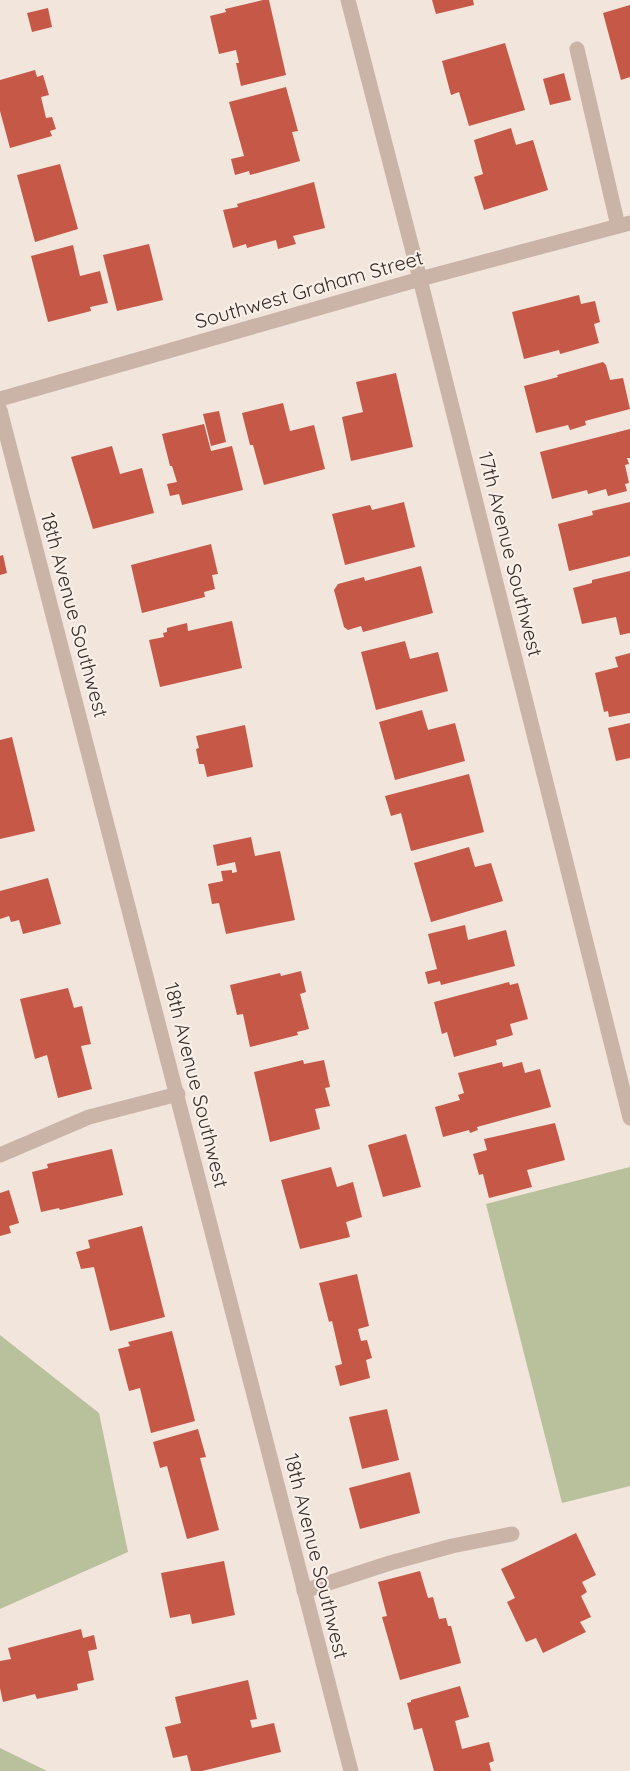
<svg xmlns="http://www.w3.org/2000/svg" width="630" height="1771" font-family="Quicksand,sans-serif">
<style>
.green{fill:#b9c19c}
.building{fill:#c55847}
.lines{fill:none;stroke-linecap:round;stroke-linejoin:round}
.service{stroke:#cab4a8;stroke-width:15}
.minor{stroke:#cab4a8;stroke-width:15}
.labels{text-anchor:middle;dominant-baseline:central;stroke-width:4.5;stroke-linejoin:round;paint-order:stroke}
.street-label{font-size:20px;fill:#372b28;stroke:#f9f0e9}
</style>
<rect width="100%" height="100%" fill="#f2e5dc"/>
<!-- green -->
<path class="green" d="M630,1167v319l-68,17 -76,-299z
M0,1335l99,78 29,139 -128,57z
M0,1748l47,23h-47z"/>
<!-- building -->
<path class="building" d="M263,0h6l17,75 -45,11 -5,-23h3l-3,-13 -17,4 -9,-38 16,-4 -1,-3z
M432,0h41l1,5 -38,9z
M630,5v72l-9,3 -18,-67z
M48,8l4,19 -20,5 -5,-19z
M505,43l20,67 -56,16 -10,-34 -8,3 -9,-34z
M35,70l2,7 6,-2 6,20 -8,2 5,21 6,-1 4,12 -6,2 2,5 -42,12 -10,-37v-31z
M564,73l7,27 -21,5 -7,-26z
M286,87l12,44 -6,1 8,29 -50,14 -1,-4 -14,4 -4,-16 13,-3 -15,-54z
M511,128l5,17 17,-5 15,50 -64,20 -10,-33 9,-3 -9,-34z
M60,164l18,65 -43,13 -18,-67z
M314,182l11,46 -32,8 3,8 -18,5 -2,-9 -29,8 -1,-4 -13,4 -10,-38 15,-3 -1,-3z
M149,244l14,56 -46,11 -14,-56z
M73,245l7,31 20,-5 8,32 -18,4 1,4 -43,11 -17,-66z
M579,295l2,9 14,-3 5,21 -6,2 5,19 -39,11 -1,-4 -35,9 -12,-47z
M603,362l3,3 4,15 13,-2 7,31 -45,12 1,4 -16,5 -2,-5 -32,8 -12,-47 34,-9 -1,-2z
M396,373l17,74 -62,14 -9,-44 21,-5 -7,-30z
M283,403l7,28 24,-6 11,44 -61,16 -11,-40h-3l-8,-32z
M219,411l7,31 -15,4 -8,-32z
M204,424l7,27 21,-5 11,44 -61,15 -3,-11 -9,2 -3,-12 10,-2 -5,-16h-2l-8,-32z
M630,429v29h-3l2,6 -4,1 4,18 -4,1 2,7 -19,5 -2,-7 -18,5 -1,-4 -35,9 -12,-47z
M112,446l8,28 22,-6 12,45 -61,16 -22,-72z
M404,502l11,45 -70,18 -13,-51 38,-9 2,5z
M630,502v54l-61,15 -11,-47 35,-9 -1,-4z
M211,544l7,30 -6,1 3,14 -11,3 1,5 -63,16 -11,-48z
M3,555l4,18 -7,2v-19z
M421,566l12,47 -70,19 -2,-6 -13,4 -4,-3 -10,-37 4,-6 26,-7 1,4z
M630,571v62l-10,2 -4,-18 -34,7 -9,-36 19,-5v-3z
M232,621l10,47 -82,19 -11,-47 15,-3 -1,-4 4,-1v-4l20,-5 1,8z
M405,641l5,18 28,-7 10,39 -72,19 -15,-58z
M630,653v60l-21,4 -1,-6 -4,1 -9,-39 23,-6 -3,-10z
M422,710l6,20 27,-7 10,38 -70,19 -16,-58z
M630,723v35l-14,3 -8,-33z
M245,725l8,42 -46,10 -3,-13h-5l-3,-15 3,-1 -3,-12z
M12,737l23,94 -35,8v-99z
M469,774l15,58 -73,19 -10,-38 -10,3 -6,-20z
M251,837l4,19 25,-5 15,69 -69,14 -7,-31 -7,1 -4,-20 15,-3 -2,-10 11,-1v3l5,-1 -2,-10 -18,4 -4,-21z
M469,847l6,20 16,-4 12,38 -72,21 -17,-59z
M48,878l13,46 -38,10 -4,-14 -8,2 -2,-6 -9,3v-28z
M465,925l3,15 38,-10 9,36 -74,19 -1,-4 -12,3 -3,-12 12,-3 -9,-35z
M301,971l5,21 -6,2 9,35 -12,3 1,3 -48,12 -7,-33 -6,1 -7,-30 50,-12 1,3z
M509,982l1,3 8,-2 10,36 -18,5 3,11 -17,5 1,5 -43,12 -7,-25 -5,2 -8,-32z
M68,988l6,20 8,-2 9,38 -10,2 11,43 -34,9 -11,-43 -12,4 -15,-60z
M303,1060l1,4 20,-4 6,27 -5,1 5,18 -15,3 5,20 -50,13 -16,-70z
M502,1062l1,5 19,-5 3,11 15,-4 11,38 -74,20 1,3 -8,3 -1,-3 -26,7 -8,-30 25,-7 -2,-5 6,-2 -6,-20z
M555,1123l10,37 -38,10 5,17 -43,11 -6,-24 -4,1 -6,-21 14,-4 -3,-11z
M406,1134l15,53 -38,10 -15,-52z
M112,1149l11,46 -63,15 -1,-2 -18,4 -9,-40 16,-4 -1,-4z
M331,1167l6,20 16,-5 9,35 -16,5 4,15 -50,12 -19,-69z
M9,1190l10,33 -10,3 2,7 -11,3v-43z
M142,1226l23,91 -55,14 -16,-64 -13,2 -5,-17 14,-4 -2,-8z
M357,1274l12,52 -11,3 3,12 6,-1 5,18 -6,2 4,18 -30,8 -5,-20 7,-2 -10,-43 -3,1 -10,-39z
M172,1331l23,90 -44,12 -11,-45 -11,3 -11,-42 12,-3 -2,-4z
M387,1409l12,51 -37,9 -13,-52z
M198,1429l8,28 -6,1 19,72 -32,9 -20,-73 -7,2 -7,-26z
M410,1472l10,41 -60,16 -11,-41z
M576,1533l20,42 -14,7 5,10 -6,4 10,21 -11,5 6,10 -43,21 -7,-15 -10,4 -19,-40 8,-4 -14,-29z
M224,1561l11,54 -43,9 -2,-10 -20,4 -9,-45z
M420,1571l8,27 5,-1 6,22 7,-1 2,8h3l10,37 -61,17 -18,-63 5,-1 -9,-34z
M81,1629l2,9 11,-3 3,14 -9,2 6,29 -17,4 1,6 -41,9 -2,-5 -32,8 -3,-14v-27l11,-2 -3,-11z
M248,1680l9,39 -7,1 2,8 22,-5 7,29 -79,19h-11l-4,-16 -14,3 -8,-31 16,-4 -6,-26z
M460,1686l9,31 -14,4 7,28 27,-7 5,19 -5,2 2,8h-57l-12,-43 -8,2 -7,-27 4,-1v-2z"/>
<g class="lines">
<!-- service -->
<path class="service" d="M577,49l41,177
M0,1155l89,-38 89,-23
M304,1591l86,-28 62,-17 60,-12"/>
<!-- minor -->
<path class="minor" d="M348,0l72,279 210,839
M0,399l420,-120 210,-56
M0,410l351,1361"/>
</g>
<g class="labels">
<!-- street labels -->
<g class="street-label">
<text transform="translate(309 289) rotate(-16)">Southwest Graham Street</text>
<text transform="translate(511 554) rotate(76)">17th Avenue Southwest</text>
<text transform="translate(75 615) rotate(75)">18th Avenue Southwest</text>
<text transform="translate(197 1085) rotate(76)">18th Avenue Southwest</text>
<text transform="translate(317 1556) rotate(76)">18th Avenue Southwest</text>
</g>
</g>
</svg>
